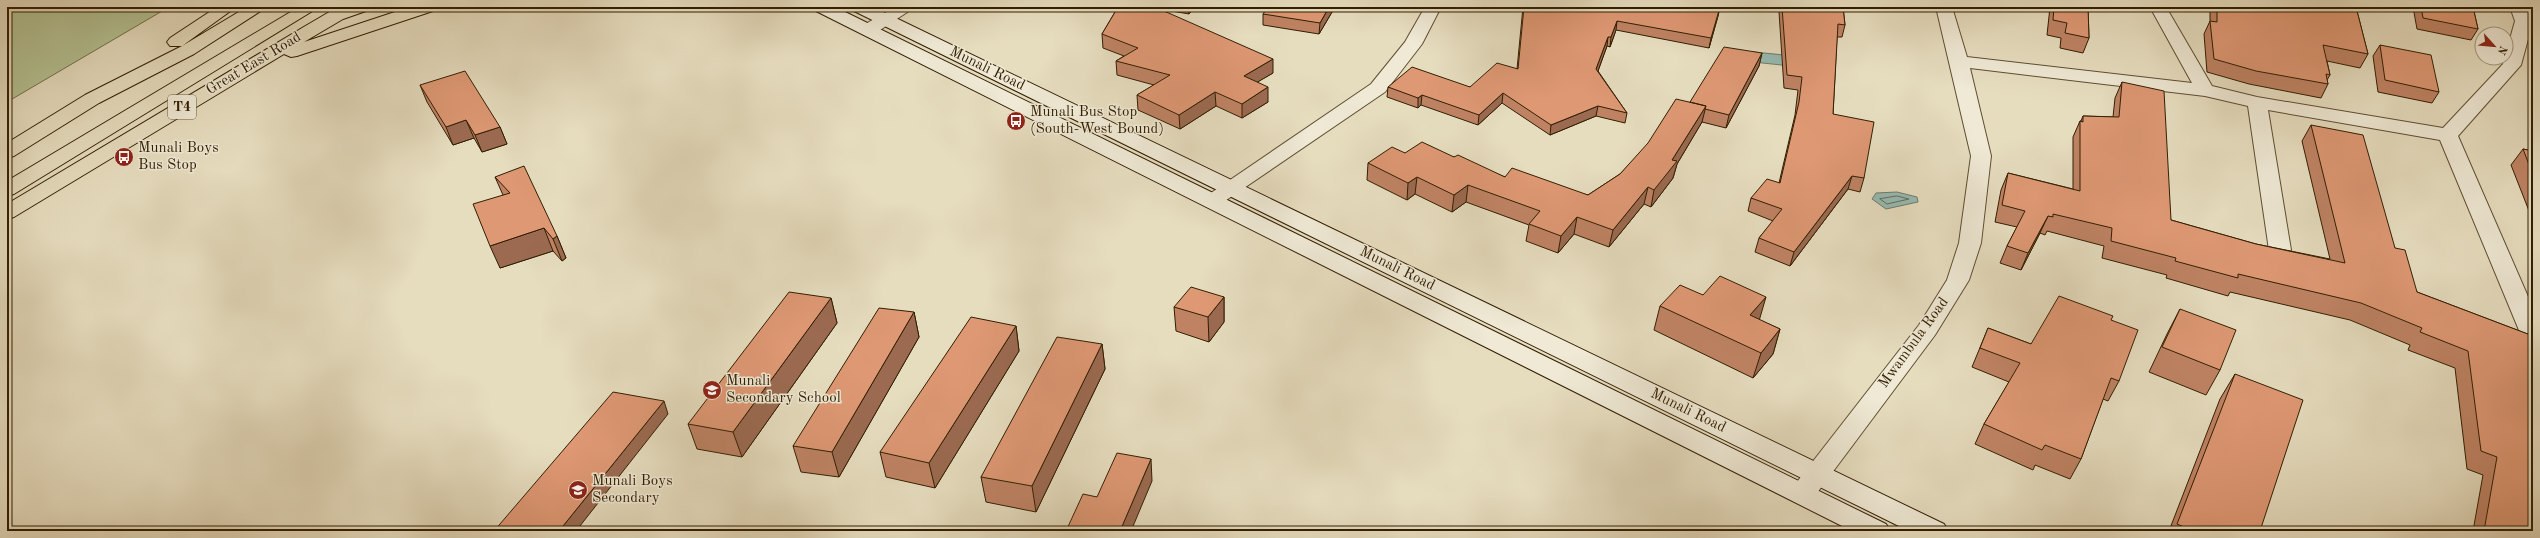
<svg xmlns="http://www.w3.org/2000/svg" width="2540" height="538" font-family="'Old Standard TT',serif">
<style>
.green{fill:#b4c193;stroke:#72704a}
.water{fill:#96bbb3;stroke:#6e7c6c}
.lines{fill:none;stroke-linecap:round;stroke-linejoin:round}
.shore{stroke:#646c5a;stroke-width:1}
.minor-casing{stroke:#5e4e31;stroke-width:2}
.secondary-casing{stroke:#311e02;stroke-width:2}
.primary-casing{stroke:#311e02;stroke-width:2}
.minor{fill:#efe9d5;fill-rule:evenodd}
.secondary{fill:#efe9d5;fill-rule:evenodd}
.primary{fill:#e6ddbf;fill-rule:evenodd}
.wall{fill:#bf8364;stroke:#311e02}
.shaded-wall{fill:#9b6a51;stroke:#311e02}
.building{fill:#de9874;stroke:#311e02}
.labels{text-anchor:middle;dominant-baseline:central;stroke-width:3;stroke-linejoin:round;paint-order:stroke}
.shield{fill:#efe9d5;stroke:#6a5b41;stroke-width:1}
.shield-label{font-size:14px;font-weight:bold;fill:#311e02}
.street-label{font-size:15px;fill:#311e02;stroke:#efe9d5}
.poi-label{font-size:15px;fill:#311e02;stroke:#efe9d5;text-anchor:start}
</style>
<rect width="100%" height="100%" fill="#e6ddbf"/>
<filter id="stains"><feTurbulence type="fractalNoise" baseFrequency=".005" numOctaves="4"/><feColorMatrix values="0 0 0 0 .2 0 0 0 0 .09 0 0 0 0 .02 0 0 0 .5 -.17"/></filter>
<radialGradient id="worn" r=".72"><stop offset=".6" stop-color="#630" stop-opacity="0"/><stop offset="1" stop-color="#630" stop-opacity=".3"/></radialGradient>
<!-- green -->
<path class="green" d="M7,7h162l-162,95z"/>
<!-- water -->
<path class="water" d="M1754,52l30,3 7,11 -38,-4z
M1897,192l20,5 1,5 -32,7 -14,-10 4,-6z"/>
<g class="lines">
<!-- shore -->
<path class="shore" d="M1897,196l12,3 -22,5 -7,-5z"/>
<!-- minor casing -->
<g class="minor-casing">
<path id="minor" d="M895,7h20l-41,27h-12l-3,-4 3,-4z
M1425,7h16l-19,37 -37,48 -166,113 -7,2 -7,-2 -3,-4 3,-4 166,-113 34,-42z
M1936,7h16l15,50 225,26 -42,-76h16l46,79 45,11 186,31 60,-64 12,-43 -5,-14h16l7,14 -12,44 -63,71 75,172v35l-8,-3 -4,-5 -81,-195 -172,-30 23,140 -3,5 -8,2 -8,-2 -3,-5 -21,-144 -43,-10 -235,-28 21,88 -10,87 -12,37 -34,55 -124,166 -9,3 -9,-3 -4,-7 4,-7 126,-162 28,-45 12,-37 12,-87z"/>
</g>
<!-- secondary casing -->
<g class="secondary-casing">
<path id="secondary" d="M814,7h21l1051,517 4,7h-38l-1036,-520z
M852,7h21l1071,517 4,7h-39l-1055,-520z"/>
</g>
<!-- primary casing -->
<g class="primary-casing">
<path id="primary" d="M217,7h19l-54,39h-12l-3,-4 3,-4z
M247,7h20l-73,47 -95,49 -85,53 -7,2v-15l78,-48 97,-49z
M299,7h20l-305,187 -7,2v-15z
M344,7h24l-2,4 -23,8 -39,23 106,-35h25l-2,4 -136,45 -6,1 -7,-3 -270,163 -7,2v-15l295,-176 29,-17z"/>
</g>
<!-- minor -->
<use href="#minor" class="minor"/>
<!-- secondary -->
<use href="#secondary" class="secondary"/>
<!-- primary -->
<use href="#primary" class="primary"/>
</g>
<!-- wall -->
<path class="wall" d="M1118,7h76l-5,7 -29,-5 113,64 -16,9 11,20 -26,16 -26,-12 -36,23 -42,-19 -1,-15 17,-10 -37,-10 -1,-14 8,-5 -21,-8 -1,-14z
M1335,7l-16,27 -56,-9v-11z
M1523,7h197l-2,9 -9,32 -93,-18 -6,17 -3,-1 -9,25 29,42 -2,10 -29,-7 -46,19 -48,-32 -24,22 -57,-20 -3,3 -31,-11 1,-10h82l47,-18z
M1780,7h63l2,18 -3,12h-5l-4,77 31,64 -4,14 -12,-3 -58,77 -35,-14 4,-14 14,-17 -25,-10 3,-13 28,-15 16,-68 3,-25 -14,-2 -5,-76z
M2050,7h38l1,31 -6,15 -23,-5 1,-10 -14,-3z
M2210,7h89l5,1v-1h52l12,47 -8,14 -33,-7 3,14 -3,5 1,4 -7,14 -72,-14 -42,-12 -3,-38 6,-13z
M2413,7h60l5,22 -7,11 -54,-11z
M2380,45l59,47 -7,11 -54,-11 -5,-36z
M1762,53l-3,13 -33,62 -24,-6 -25,42 -4,14 -22,29 -7,-3 -35,43 -35,-13 -16,19 -32,-12 3,-16 -63,-23 -14,10 -37,-18 -8,6 -40,-20 1,-17 37,-10 49,4 51,20 83,18 32,-21 70,-72z
M2122,82l49,138 85,24 74,15 -28,-118 9,-16 84,123 22,44 116,44v195h-60l10,-56 -16,-6 -12,-101 -47,-18 2,-5 -60,-25 -120,-28 -2,4 -62,-18 1,-3 -65,-17 2,-12 -57,-15 -2,4 -5,-2 -19,37 -21,-7 7,-17 10,-19 -22,-5 6,-32 7,-17 65,16v-52l7,-16h1l2,-5 30,1 2,-19z
M420,85l80,42 7,17 -25,8 -8,-14 -21,7 -26,-43z
M2523,149l10,2v70l-22,-56z
M495,177l62,59 9,22 -4,3 -9,-10 -53,17 3,-73z
M1703,295l77,34 -7,25 -20,24 -99,-48 6,-24z
M1224,297v25l-15,20 -33,-11 -2,-24z
M831,298l6,25 -95,134 -45,-8 -9,-25z
M2180,309l40,61 -14,25 -57,-23 18,-38z
M914,312l5,25 -80,140 -38,-5 -8,-26z
M2111,320l8,61 -11,20 -5,-2 -22,60 -11,20 -35,-14 -2,5 -58,-26 9,-20 25,-42 -37,-15 16,-39 43,16z
M1016,326l3,25 -84,137 -49,-11 -6,-25z
M1102,344l3,25 -69,143 -50,-10 -5,-25z
M2235,374l25,157h-91l51,-132z"/>
<!-- shaded-wall -->
<path class="shaded-wall" d="M1189,7h5l-5,7 -1,-6z
M1329,7h6l-16,27 1,-11z
M1720,7l-2,9 -9,32 2,-10z
M1617,21l-1,9 -6,17 1,-10z
M1608,37l-1,9 -12,33 1,-10z
M1762,53l-3,13 -33,62 3,-13z
M1273,59v14l-29,17v-14z
M1268,87v15l-26,16v-14z
M1215,92l1,14 -36,23 -1,-14z
M1503,93l-1,10 -24,22 1,-10z
M1422,95l-1,10 -3,3v-10z
M1598,106l-2,10 -46,19 1,-10z
M1706,106l-4,16 -25,42 -4,14 -22,29 3,-17 18,-30z
M466,120l8,18 -21,7 -7,-18z
M500,127l7,17 -25,8 -7,-17z
M1852,176l-4,13 -58,77 4,-14z
M1417,177l-2,17 -8,6 1,-17z
M1468,185l-2,17 -14,10 2,-17z
M1648,187l-4,17 -35,43 4,-17z
M2048,216l-8,17 -19,37 7,-17z
M1577,217l-3,17 -16,19 3,-17z
M544,228l9,23 -53,17 -10,-22z
M557,236l9,22 -4,3 -9,-22z
M1224,297v25l-15,20 -1,-25z
M1766,297l-7,24 -9,-6z
M831,298l6,25 -95,134 -9,-25z
M914,312l5,25 -80,140 -7,-25z
M1016,326l3,25 -84,137 -6,-25z
M1780,329l-7,25 -20,24 8,-25z
M1102,344l3,25 -69,143 -4,-26z
M664,401l4,13 -92,117h-17z
M1151,459l1,22 -21,50h-11z"/>
<!-- building -->
<path class="building" d="M1118,7h37l118,52 -29,17 24,11 -26,17 -27,-12 -36,23 -42,-20 33,-20 -54,-14 22,-13 -36,-14z
M1268,7h61l-9,16 -57,-9z
M1524,7h196l-9,31 -94,-17 -6,16h-3l-12,32 31,44 -29,-7 -47,19 -48,-32 -24,22 -57,-20 -4,3 -30,-11 24,-20 58,20 27,-24 21,6z
M1782,7h61l2,18 -7,-1 -5,90 41,8 -10,56 -12,-2 -58,76 -35,-14 23,-29 -31,-11 16,-19 13,4 19,-81 3,-25 -15,-2z
M2054,7h34l1,31 -24,-5 2,-10 -14,-3z
M2217,7h82l14,3v-3h43l12,47 -45,-9 7,30 -4,-1 2,10 -72,-13 -42,-12 -4,-38 7,1z
M2421,7h52l5,22 -55,-11z
M2380,45l51,10 8,37 -54,-12z
M1724,47l38,6 -33,62 -24,-6 1,-3 -16,-4z
M465,71l35,56 -25,8 -9,-15 -20,7 -26,-42z
M2122,82l42,9 7,129 85,24 89,19 -34,-138 52,10 32,113 10,2 12,42 116,44v195h-49l13,-74 -16,-6 -13,-100 -48,-19 2,-4 -61,-25 -123,-29v4l-63,-17 1,-3 -65,-17 1,-13 -59,-14v3l-5,-1 -20,37 -21,-7 18,-35 -23,-6 6,-32 72,18v-70l3,1v-6l36,1z
M1676,99l30,7 -34,54 5,1 -23,29 -6,-3 -35,43 -36,-13 -16,19 -32,-12 11,-13 -72,-26 -14,10 -37,-18 -9,6 -40,-20 24,-16 13,6 17,-11 32,15 4,-2 47,22 7,-9 76,27 32,-21 28,-31z
M2523,149l10,2v24z
M524,166l33,70 -4,3 -9,-11 -54,18 -17,-42 37,-11 -15,-16z
M1720,276l46,21 -16,18 30,14 -19,24 -101,-47 20,-21 23,10z
M1191,287l33,10 -16,20 -34,-10z
M789,292l42,6 -98,134 -45,-8z
M2059,296l54,20 -2,4 27,10 -19,51 -8,-3 -30,81 -36,-14 -3,5 -58,-26 36,-61 -40,-15 8,-20 43,16z
M879,308l35,4 -82,140 -39,-6z
M2180,309l56,21 -16,40 -58,-23z
M971,317l45,9 -87,137 -49,-11z
M1057,337l45,7 -70,142 -51,-9z
M2235,374l68,26 -43,131h-67l-16,-7z
M613,392l51,9 -105,130h-65z
M1117,453l34,6 -31,72h-54l17,-37 14,3z"/>
<!-- icons -->
<defs>
<g id="bus-disc" transform="scale(1)"><circle r="9.5" fill="#8f2418" stroke="#efe9d5"/><path d="M-5-6H5V4H4V6H2V4H-2V6H-4V4H-5ZM-3.5-4V0h7V-4ZM-3.5 1.2v1.5H-2V1.2ZM2 1.2v1.5H3.5V1.2Z" fill="#fff"/></g>
<g id="school-disc" transform="scale(1)"><circle r="9.5" fill="#8f2418" stroke="#efe9d5"/><path d="M0-5L7-2L0 1L-7-2ZM-4 1L0 2.5L4 1V4Q0 6-4 4Z" fill="#fff"/></g>
</defs>
<g fill-rule="evenodd">
<use href="#bus-disc" x="1016" y="121"/>
<use href="#bus-disc" x="124" y="157"/>
<use href="#school-disc" x="712" y="390"/>
<use href="#school-disc" x="578" y="490"/>
</g>
<g class="labels">
<!-- shield labels -->
<rect class="shield" x="168" y="95" width="28" height="24" rx="3"/>
<g class="shield-label">
<text x="182" y="107">T4</text>
</g>
<!-- street labels -->
<g class="street-label">
<text transform="translate(254 64) rotate(-31)">Great East Road</text>
<text transform="translate(987 69) rotate(26)">Munali Road</text>
<text transform="translate(1397 269) rotate(26)">Munali Road</text>
<text transform="translate(1914 343) rotate(-54)">Mwambula Road</text>
<text transform="translate(1688 411) rotate(26)">Munali Road</text>
</g>
<!-- poi labels -->
<g class="poi-label">
<text x="1030" y="112">Munali Bus Stop<tspan x="1030" dy="17">(South-West Bound)</tspan></text>
<text x="138" y="148">Munali Boys<tspan x="138" dy="17">Bus Stop</tspan></text>
<text x="726" y="381">Munali<tspan x="726" dy="17">Secondary School</tspan></text>
<text x="592" y="481">Munali Boys<tspan x="592" dy="17">Secondary</tspan></text>
</g>
</g>
<!-- margin -->
<rect width="2540" height="538" fill="none" stroke="#e6ddbf" stroke-width="24"/>
<rect x="8" y="8" width="2524" height="522" fill="none" stroke="#311e02" stroke-width="2"/>
<rect x="12" y="12" width="2516" height="514" fill="none" stroke="#311e02"/>
<!-- north arrow -->
<g transform="translate(2494 46) rotate(117)"><circle r="19" fill="#efe9d5" stroke="#a39881"/>
<path d="M0-3L7 15L0 10L-7 15Z" fill="#8f2418"/>
<text y="-6" font-size="11" font-weight="bold" text-anchor="middle" fill="#311e02">N</text>
</g>
<rect width="100%" height="100%" filter="url(#stains)"/>
<rect width="100%" height="100%" fill="url(#worn)"/>
</svg>
